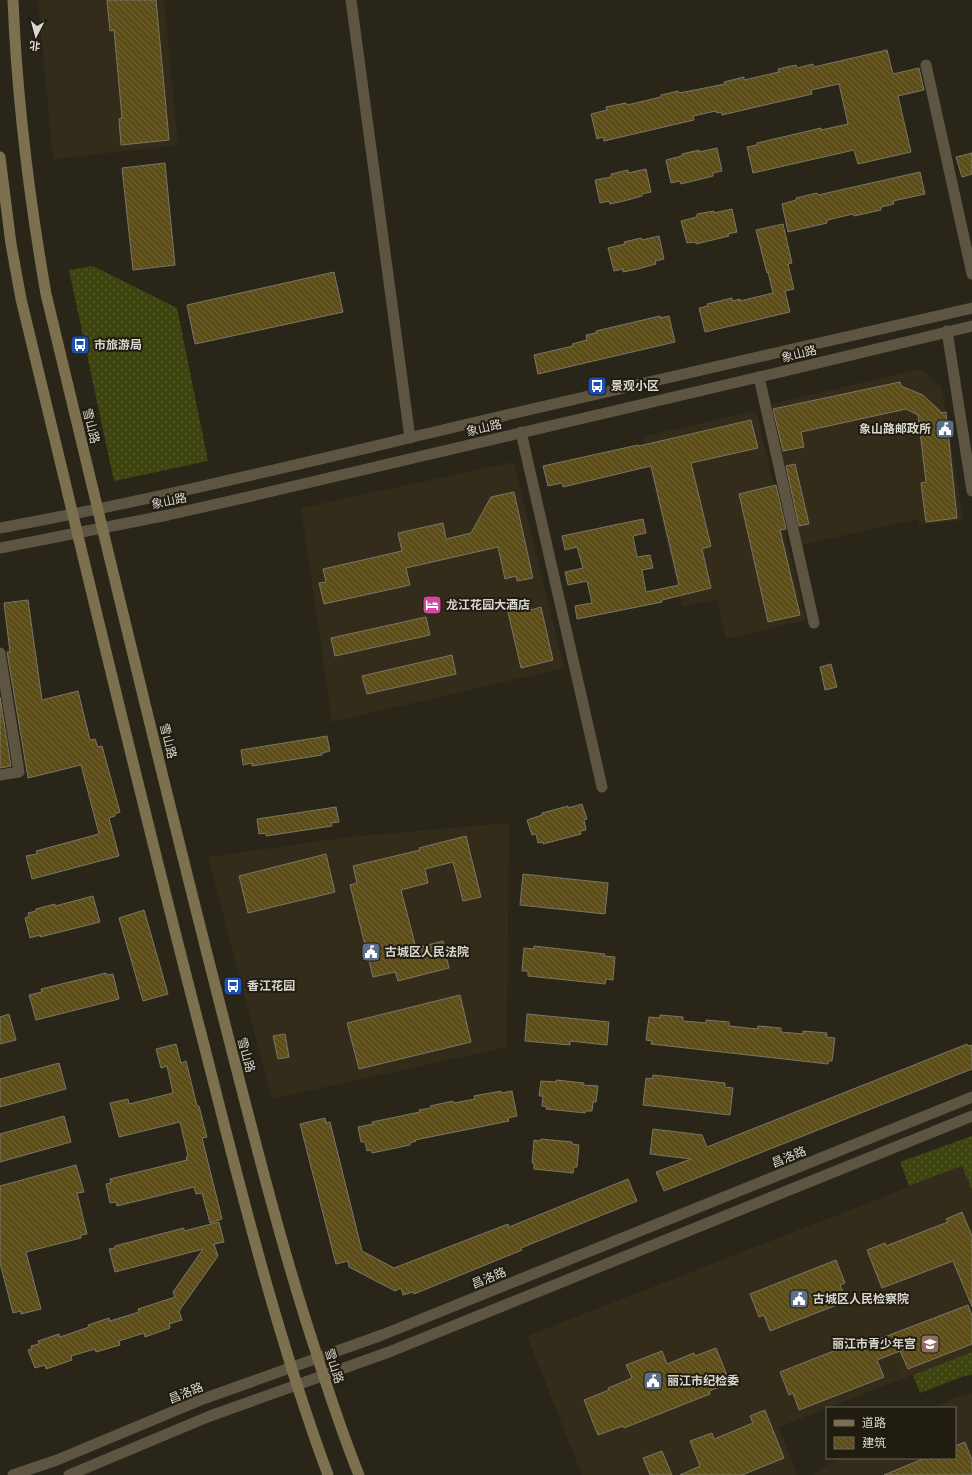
<svg xmlns="http://www.w3.org/2000/svg" width="972" height="1475" font-family="'Nunito Sans','Noto Sans SC',sans-serif">
<style>
.commercial{fill:#332c1b}
.built{fill:#342e1b}
.grass{fill:url(#grass-dots)}
.building{fill:url(#building-back-hatch);stroke:#7a7668}
.lines{fill:none;stroke-linecap:round;stroke-linejoin:round}
.minor{stroke:#5d5541;stroke-width:11}
.tertiary{stroke:#5d5541;stroke-width:11}
.secondary{stroke:#7c704f;stroke-width:11}
.labels{text-anchor:middle;dominant-baseline:central;stroke-width:4;stroke-linejoin:round;paint-order:stroke}
.poi-label{font-size:12px;font-weight:bold;fill:#d9d7cf;stroke:#201c10;text-anchor:start}
.street-label{font-size:12px;fill:#d9d7cf;stroke:#201c10}
</style>
<defs>
<pattern id="grass-dots" width="8" height="8" patternUnits="userSpaceOnUse"><rect width="8" height="8" fill="#3e440f"/><path d="M2 2h.1M6 6h.1" fill="none" stroke="#595e31" stroke-width="1.8" stroke-linecap="round"/></pattern>
<pattern id="building-back-hatch" width="6" height="6" patternUnits="userSpaceOnUse"><rect width="6" height="6" fill="#5d4d17"/><path d="M-1 5l2 2M0 0l6 6M5-1l2 2" fill="none" stroke="#746638"/></pattern>
</defs>
<rect width="100%" height="100%" fill="#292519"/>
<!-- commercial -->
<path class="commercial" d="M38,0h126l14,145 -125,14z
M920,369l22,18 21,133 -44,5 -1,-6 -122,27 -33,-140z
M756,410l50,210 -80,19 -9,-40 -35,8 -40,-170z
M514,462l50,206 -232,54 -31,-214z
M509,823l-2,224 -235,52 -64,-242 140,-20z
M963,1166l9,24v111l-87,34 17,44 -123,48 18,48h-215l-55,-139z
M972,1393v82h-158l7,-7 18,-10h116v-50h-20l21,-11z"/>
<!-- built -->
<path class="built" d="M968,1303l4,9v40l-70,27 -18,-44z"/>
<!-- grass -->
<path class="grass" d="M93,266l84,42 31,153 -94,20 -45,-211z
M972,1136v54l-10,-24 -53,20 -9,-24z
M972,1352v23l-8,1 -44,17 -7,-18z"/>
<!-- building -->
<path class="building" d="M107,0h49l13,140 -48,5 -2,-26 3,-1 -8,-88 -4,1z
M887,50l6,24 26,-6 5,22 -26,6 13,56 -53,12 -4,-14 -101,23 -6,-26 10,-2v-2l64,-15v2l27,-6 -9,-40 -28,6 1,4 -90,21 -1,-3 -4,1 -1,-2 -23,5 1,4 -90,21 -1,-4 -6,2 -6,-25 16,-4 -1,-3 20,-4 1,2 34,-8v-2l17,-4 1,2 46,-9 -1,-2 20,-5v3l35,-8 -1,-3 18,-4 1,3 16,-4 1,3z
M717,148l5,23 -9,2v3l-32,8 -1,-3 -9,2 -5,-23 16,-4v-2l17,-4v2z
M972,153v21l-10,3 -6,-20z
M165,163l10,102 -42,5 -11,-102z
M646,169l5,23 -9,2v2l-18,5 -14,3 -1,-3 -9,2 -5,-23 16,-3v-3l17,-4v3z
M920,172l5,22 -32,7 1,3 -13,3v3l-27,6 -1,-2 -26,6v3l-39,9 -6,-28 14,-4v-2l21,-5 1,2z
M732,209l5,23 -9,2 1,2 -33,8v-2l-9,1 -6,-22 16,-4v-3l17,-3v2z
M783,224l9,39 -4,1 6,25 -9,2 5,21 -85,20 -6,-24 9,-2 -1,-2 25,-6v3l8,-2v2l33,-8 -5,-21 -1,1 -11,-43z
M659,236l5,23 -9,2 1,3 -18,5 -15,3v-3l-9,2 -6,-23 17,-4 -1,-2 17,-4 1,2z
M334,272l9,40 -148,32 -8,-39z
M660,316v2l9,-2 6,26 -137,32 -4,-19 39,-9 -1,-2 15,-4 -1,-5 10,-2v-2z
M900,382l1,4 22,9 19,18 4,-1 11,106 -31,4 -5,-39 5,-1 -8,-67 -12,-6 -105,23 3,15 -21,4 -10,-42z
M751,420l7,28 -67,15 20,83 -9,3 9,39 -49,12v2l-85,17 -2,-13 17,-3 -5,-22 -19,4 -3,-13 18,-4 -6,-21 -12,3 -3,-14 81,-17 3,14 -13,3 4,21 13,-2 3,13 -11,2 4,22 33,-7 -28,-119 -88,21 -1,-4 -14,3 -5,-20 95,-21 1,1z
M795,464l14,60 -10,2 -13,-60z
M776,485l10,44 -6,1 20,85 -32,7 -29,-128z
M514,492l19,86 -16,3 -1,-5 -11,3 -7,-32 -92,21 4,17 -86,19 -5,-21 7,-1 -3,-13 79,-18 -4,-18 45,-10 3,16 25,-6 20,-36z
M28,600l14,100 36,-9 12,49 5,-1 3,8 4,-1 18,66 -5,2v2l-6,2 10,38 -87,23 -6,-23 11,-2 -1,-3 63,-17 -18,-69 -53,13 -21,-126h3l-6,-49z
M529,603l2,7 10,-3 12,53 -32,8 -14,-60z
M426,617l4,18 -95,21 -4,-18z
M452,655l4,19 -89,20 -5,-18z
M831,664l6,23 -12,3 -5,-23z
M0,697l11,69 -11,2z
M327,736l3,15 -8,2v2l-70,11v-3l-9,2 -2,-15z
M582,804l5,15 -3,1 2,10 -6,1 1,3 -38,10v-2l-5,1 -2,-9 -4,1 -5,-15 15,-5v-2l26,-7v2z
M336,807l3,15 -8,1 1,3 -66,10v-3l-7,1 -2,-15z
M466,836l15,61 -18,4 -10,-39 -28,7 3,14 -27,7 15,58 27,-7 6,27 -51,13 -3,-9 -22,5 -23,-92 7,-2 -4,-17 67,-16 -1,-2z
M326,854l9,38 -87,21 -9,-37z
M523,874l85,9 -3,31 -85,-9z
M93,896l7,26 -60,15v-2l-10,3 -5,-20 4,-2 -1,-3 8,-2v-2l19,-5v2z
M144,910l24,84 -25,7 -24,-83z
M534,946l71,8 -1,2 11,1 -2,23 -7,-1 -1,5 -77,-8v-5h-6l2,-23 10,1z
M106,973l1,2 6,-1 6,25 -83,21 -7,-25 13,-3 -1,-3z
M460,995l11,47 -112,27 -12,-46z
M9,1014l7,26 -16,4v-27z
M527,1014l82,8 -2,23 -37,-4v4l-45,-4z
M660,1015l23,2v4l23,2v-3l23,2v4l28,3 1,-3 23,2v4l22,2v-3l24,2 -1,4 9,1 -3,23h-4v3l-177,-20 1,-3 -6,-1 3,-23 11,1z
M285,1034l4,23 -11,2 -5,-23z
M176,1044l5,19 5,-2 11,45h2l8,31 -5,1 20,81 -12,4 -8,-30 -6,1 -2,-7 -77,19 -1,-4 -6,1 -4,-19 5,-1 -1,-4 77,-19 -1,-3 2,-1 -8,-34 -61,15 -9,-34 18,-4 1,5 44,-11 -6,-27 -6,2 -5,-19z
M967,1044l1,2 4,-1v24l-308,122 -8,-19 35,-13 -41,-5 3,-25 49,6 5,12z
M59,1063l7,26 -66,18v-28z
M653,1075l72,8v4l8,1 -3,27 -87,-10 3,-27 6,1z
M556,1080l28,3 -1,2 15,1 -2,16h-3l-1,9h-6l-1,2 -28,-3 -11,-1 1,-2 -5,-1 1,-10h-4l2,-15 15,1z
M501,1091v2l11,-2 5,25 -9,2 1,3 -94,19 1,1 -6,2v2l-38,8 -1,-3 -4,1 -2,-9h-4l-3,-15 15,-3 -1,-2 48,-10 -1,-2 12,-2 -1,-2 23,-5 1,2 21,-4 -1,-3z
M64,1116l7,26 -71,20v-28z
M325,1118l1,5 4,-1 32,129 32,17 114,-44 1,3 119,-48 9,22 -116,47 1,2 -108,44 -1,-2 -10,3 -2,-7 -6,3 -46,-24 -1,-6 -12,3 -36,-140z
M541,1139l31,3v2l7,1 -2,22h-3l-1,6 -39,-4v-6h-2l2,-23 6,1z
M76,1165l8,27 -7,1 10,41 -6,1v3l-55,14 15,57 -20,5v-3l-8,2 -13,-50v-77z
M962,1212l10,24v71l-19,-46 -71,27 -15,-38 18,-7 1,3 62,-24 -2,-3z
M219,1222l5,20 -10,2 4,12 -39,55 3,9 -13,4 1,4 -25,9 -1,-4 -25,8 1,4 -24,7 -1,-3 -24,7 1,4 -26,9 -1,-4 -10,3 -7,-18 4,-1 -1,-3 8,-2 -1,-3 21,-7 1,3 29,-10 -1,-2 21,-7 1,3 29,-9 -1,-3 37,-12 -2,-5 30,-43 -88,23 -6,-23 6,-1v-2l61,-16 8,-2v3z
M836,1260l9,23 -5,2 7,16 -77,30 -6,-16 -5,2 -9,-23z
M968,1305l4,11v28l-64,25 -8,-18 -23,9 7,17 -85,33 -6,-17 -4,2 -9,-23 92,-36 2,5z
M716,1348l14,35 -21,8 1,3 -86,34 -1,-2 -25,9 -14,-35 25,-10 -1,-2 24,-10 -6,-13 36,-14 5,13 27,-11 1,3z
M765,1410l19,48 -42,17h-62l20,-9 -10,-25 22,-8 2,6 39,-16 -3,-7z
M965,1442l7,18v15h-88l41,-17h30v-12z
M662,1451l10,24h-22l-7,-17z"/>
<g class="lines">
<!-- minor -->
<path class="minor" d="M351,0l59,438
M926,65l46,209
M759,377l55,246
M521,432l81,355
M0,653l19,119 -19,3"/>
<!-- tertiary -->
<path class="tertiary" d="M947,331l25,160
M0,528c153,-28 303,-65 455,-101 172,-40 345,-80 517,-119
M0,548l168,-33 88,-20 503,-118 213,-51
M13,1475l44,-15 146,-61 179,-64 590,-238
M69,1475l141,-59 179,-64 583,-236"/>
<!-- secondary -->
<path class="secondary" d="M13,0c4,99 16,197 33,294 59,245 117,490 180,734 25,97 49,194 79,290 17,53 33,106 54,157
M0,157l11,87 10,55c60,248 118,496 182,742 37,146 73,293 125,434"/>
</g>
<!-- icons -->
<defs>
<g id="bus-square" transform="scale(1)"><rect x="-9" y="-9" width="18" height="18" rx="4" fill="#1a4fb4" stroke="#201c10"/><path d="M-5-6H5V4H4V6H2V4H-2V6H-4V4H-5ZM-3.5-4V0h7V-4ZM-3.5 1.2v1.5H-2V1.2ZM2 1.2v1.5H3.5V1.2Z" fill="#fff"/></g>
<g id="civic-square" transform="scale(1)"><rect x="-9" y="-9" width="18" height="18" rx="4" fill="#5c6f8a" stroke="#201c10"/><path d="M-.6-6.5H3V-4.5H.6V-3L4-1V1h2V6H-6V1h2V-1L-.6-3ZM-1.2 2.5V6h2.4V2.5Z" fill="#fff"/></g>
<g id="hotel-square" transform="scale(1)"><rect x="-9" y="-9" width="18" height="18" rx="4" fill="#d1479c" stroke="#201c10"/><path d="M-6-4.5h1.5V1H6V5H4.5V3h-9V5H-6ZM-4 0a1.8 1.8 0 1 1 3.6 0ZM.5 0V-2.5h3Q6-2.5 6 0Z" fill="#fff"/></g>
<g id="school-square" transform="scale(1)"><rect x="-9" y="-9" width="18" height="18" rx="4" fill="#8d6e63" stroke="#201c10"/><path d="M0-5L7-2L0 1L-7-2ZM-4 1L0 2.5L4 1V4Q0 6-4 4Z" fill="#fff"/></g>
</defs>
<g fill-rule="evenodd">
<use href="#bus-square" x="80" y="345"/>
<use href="#bus-square" x="597" y="386"/>
<use href="#civic-square" x="945" y="429"/>
<use href="#hotel-square" x="432" y="605"/>
<use href="#civic-square" x="371" y="952"/>
<use href="#bus-square" x="233" y="986"/>
<use href="#civic-square" x="799" y="1299"/>
<use href="#school-square" x="930" y="1344"/>
<use href="#civic-square" x="653" y="1381"/>
</g>
<g class="labels">
<!-- poi labels -->
<g class="poi-label">
<text x="94" y="345">市旅游局</text>
<text x="611" y="386">景观小区</text>
<text x="931" y="429" text-anchor="end">象山路邮政所</text>
<text x="446" y="605">龙江花园大酒店</text>
<text x="385" y="952">古城区人民法院</text>
<text x="247" y="986">香江花园</text>
<text x="813" y="1299">古城区人民检察院</text>
<text x="916" y="1344" text-anchor="end">丽江市青少年宫</text>
<text x="667" y="1381">丽江市纪检委</text>
</g>
<!-- street labels -->
<g class="street-label">
<text transform="translate(799 354) rotate(-14)">象山路</text>
<text transform="translate(91 426) rotate(76)">雪山路</text>
<text transform="translate(484 428) rotate(-13)">象山路</text>
<text transform="translate(169 501) rotate(-12)">象山路</text>
<text transform="translate(168 741) rotate(76)">雪山路</text>
<text transform="translate(246 1055) rotate(75)">雪山路</text>
<text transform="translate(789 1157) rotate(-22)">昌洛路</text>
<text transform="translate(489 1278) rotate(-22)">昌洛路</text>
<text transform="translate(334 1366) rotate(72)">雪山路</text>
<text transform="translate(186 1393) rotate(-22)">昌洛路</text>
</g>
</g>
<!-- legend -->
<rect x="826" y="1407" width="130" height="52" fill="#201c10" stroke="#6a675c"/>
<rect x="834" y="1420" width="20" height="6" fill="#7c704f" stroke="#6a675c"/>
<text x="862" y="1427" font-size="12" fill="#d9d7cf">道路</text>
<rect x="834" y="1437" width="20" height="12" fill="url(#building-back-hatch)" stroke="#6a675c"/>
<text x="862" y="1447" font-size="12" fill="#d9d7cf">建筑</text>
<!-- north arrow -->
<g transform="translate(36 36) rotate(186)" stroke="#201c10" stroke-width="3" paint-order="stroke">
<path d="M0-3L7 15L0 10L-7 15Z" fill="#d9d7cf"/>
<text y="-6" font-size="11" font-weight="bold" text-anchor="middle" fill="#d9d7cf">北</text>
</g>
</svg>
